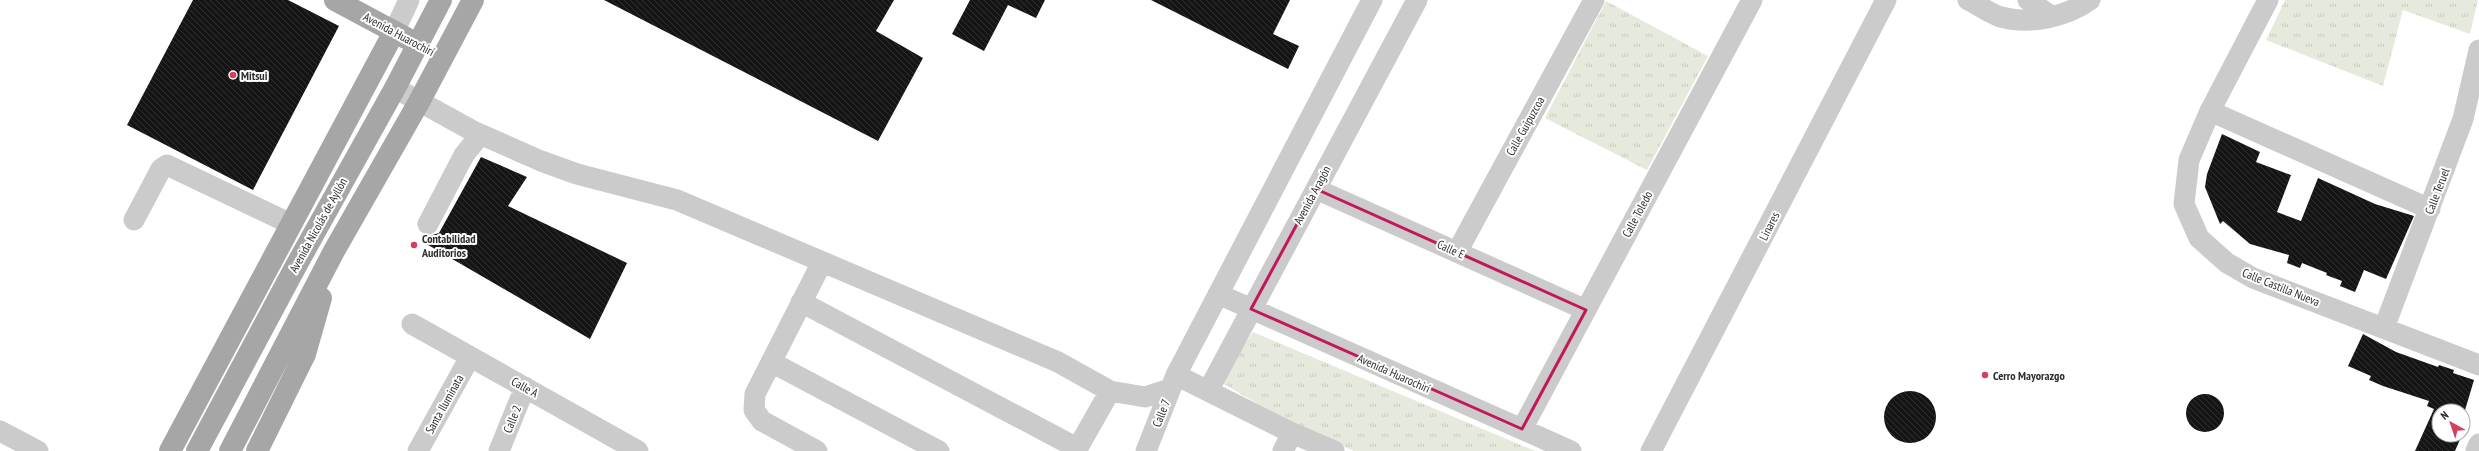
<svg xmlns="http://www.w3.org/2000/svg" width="2479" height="451" font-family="'PT Sans Narrow',sans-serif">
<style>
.grass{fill:url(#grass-tufts)}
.building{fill:url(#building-back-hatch)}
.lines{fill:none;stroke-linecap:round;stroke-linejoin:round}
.minor{stroke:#cbcbcb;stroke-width:21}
.major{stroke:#a6a6a6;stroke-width:22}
.marked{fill:none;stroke:#c2185b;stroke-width:3;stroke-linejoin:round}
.poi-dot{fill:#d63e5f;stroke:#fff;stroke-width:1.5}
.labels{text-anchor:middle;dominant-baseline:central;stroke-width:4;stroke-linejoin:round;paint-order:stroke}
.street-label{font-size:12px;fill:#2e2e2e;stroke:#fff}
.poi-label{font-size:12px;font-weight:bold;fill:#2e2e2e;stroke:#fff;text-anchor:start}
</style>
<defs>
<pattern id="grass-tufts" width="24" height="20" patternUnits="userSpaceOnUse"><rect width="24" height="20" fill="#e6eadc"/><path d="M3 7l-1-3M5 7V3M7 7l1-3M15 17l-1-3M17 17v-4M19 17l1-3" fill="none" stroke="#c6c9bd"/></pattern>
<pattern id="building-back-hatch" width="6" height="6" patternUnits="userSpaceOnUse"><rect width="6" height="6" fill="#151515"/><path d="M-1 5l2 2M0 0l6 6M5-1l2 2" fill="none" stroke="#2f2f2f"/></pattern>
</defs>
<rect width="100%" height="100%" fill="#fff"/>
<!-- grass -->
<path class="grass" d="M2285,0h193l-8,34 -67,-24 -20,76 -117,-46z
M1606,1l102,55 -61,114 -102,-52z
M1253,332l282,119h-181l-55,-23 -80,-47z"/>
<!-- building -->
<path class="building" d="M193,0h95l51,26 -86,164 -126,-65z
M604,0h290l-18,31 47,27 -45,83z
M970,0h75l-9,18 -28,-13 -24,46 -32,-17z
M1151,0h139l-17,34 26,12 -11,23z
M2222,134l38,18 -4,10 35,13 -14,37 24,9 17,-43 57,26 39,12 -28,63 -22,-9 -9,22 -15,-6 2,-5 -16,-6 1,-2 -25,-10 -2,5 -13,-5 2,-8 -39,-11 -27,-23 -3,3 -15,-37 2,-13z
M481,157l46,20 -19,29 119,57 -37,76 -167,-97 6,-6 10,-3z
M2363,334l33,18 42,15 1,-2 15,5 -1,3 21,7 -11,37v-6h-24v24h23l-7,16h-40l19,-42 -7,-3 2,-5 -46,-15 -14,-6 2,-4 -23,-10z
M1884 417a26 26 0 1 1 52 0a26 26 0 1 1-52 0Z
M2186 413a19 19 0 1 1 38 0a19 19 0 1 1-38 0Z"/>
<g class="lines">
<!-- minor -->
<path class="minor" d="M1968,0c11,5 22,14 33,17 29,8 65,0 89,-17
M2028,0l23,16
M2268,0l-58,111 -21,49 -5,44 15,34 28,25 26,15 226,87
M394,32l15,-32
M395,88l78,43 68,30 36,13 100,26 381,162 52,29 35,6 25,-8
M2210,111l220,98
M1316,189l270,121
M134,220l27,-51 6,-4 124,59
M428,224l36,-69 16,-20
M1457,252l137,-252
M1218,294l353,157
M801,302l276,146
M412,324l226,127
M2384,328l79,-209 16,-69
M771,362l168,89
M1176,375l116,58 42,18
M1208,391l209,-391
M1522,429l230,-429
M0,431l38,20
M418,451l52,-94
M499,451l26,-64
M817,451l-55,-30 -8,-11 1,-16 67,-132
M1076,451l34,-60
M1146,451l30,-76 196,-375
M1283,451l9,-18
M1651,451l235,-451
M2476,451l3,-7"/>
<!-- major -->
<path class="major" d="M335,0l71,38
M170,451l224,-419
M197,451l100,-187 98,-176 46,-88
M230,451l104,-200 85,-149 54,-102
M257,451l48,-97 16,-56"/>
</g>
<!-- marked area -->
<path class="marked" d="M1316,189l270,121 -64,119 -271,-120z"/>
<!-- markers -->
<g class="poi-dot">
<circle cx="233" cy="75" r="4"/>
<circle cx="414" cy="245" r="4"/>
<circle cx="1985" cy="375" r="4"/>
</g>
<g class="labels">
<!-- street labels -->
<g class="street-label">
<text transform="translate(399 34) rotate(28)">Avenida Huarochirí</text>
<text transform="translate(1525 126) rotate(-61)">Calle Guipuzcoa</text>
<text transform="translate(2437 191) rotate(-69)">Calle Teruel</text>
<text transform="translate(1312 195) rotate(-62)">Avenida Aragón</text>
<text transform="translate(1637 214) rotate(-62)">Calle Toledo</text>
<text transform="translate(318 225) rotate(-61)">Avenida Nicolás de Ayllón</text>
<text transform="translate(1769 226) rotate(-63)">Linares</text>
<text transform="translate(1451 249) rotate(24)">Calle E</text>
<text transform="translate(2281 287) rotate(22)">Calle Castilla Nueva</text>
<text transform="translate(1394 373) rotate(24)">Avenida Huarochirí</text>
<text transform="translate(525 387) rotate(29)">Calle A</text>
<text transform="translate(444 404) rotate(-61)">Santa Iluminata</text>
<text transform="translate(1161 413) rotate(-69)">Calle 7</text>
<text transform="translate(512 419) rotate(-68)">Calle 2</text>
</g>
<!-- poi labels -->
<g class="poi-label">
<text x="241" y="75">Mitsui</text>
<text x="422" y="238">Contabilidad<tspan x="422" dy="14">Auditorios</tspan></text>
<text x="1993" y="375">Cerro Mayorazgo</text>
</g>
</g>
<!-- north arrow -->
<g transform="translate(2451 423) rotate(320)"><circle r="19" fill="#ffffff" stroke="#ababab"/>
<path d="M0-3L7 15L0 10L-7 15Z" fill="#d63e5f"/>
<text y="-6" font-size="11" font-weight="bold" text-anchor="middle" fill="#2e2e2e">N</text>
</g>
</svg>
